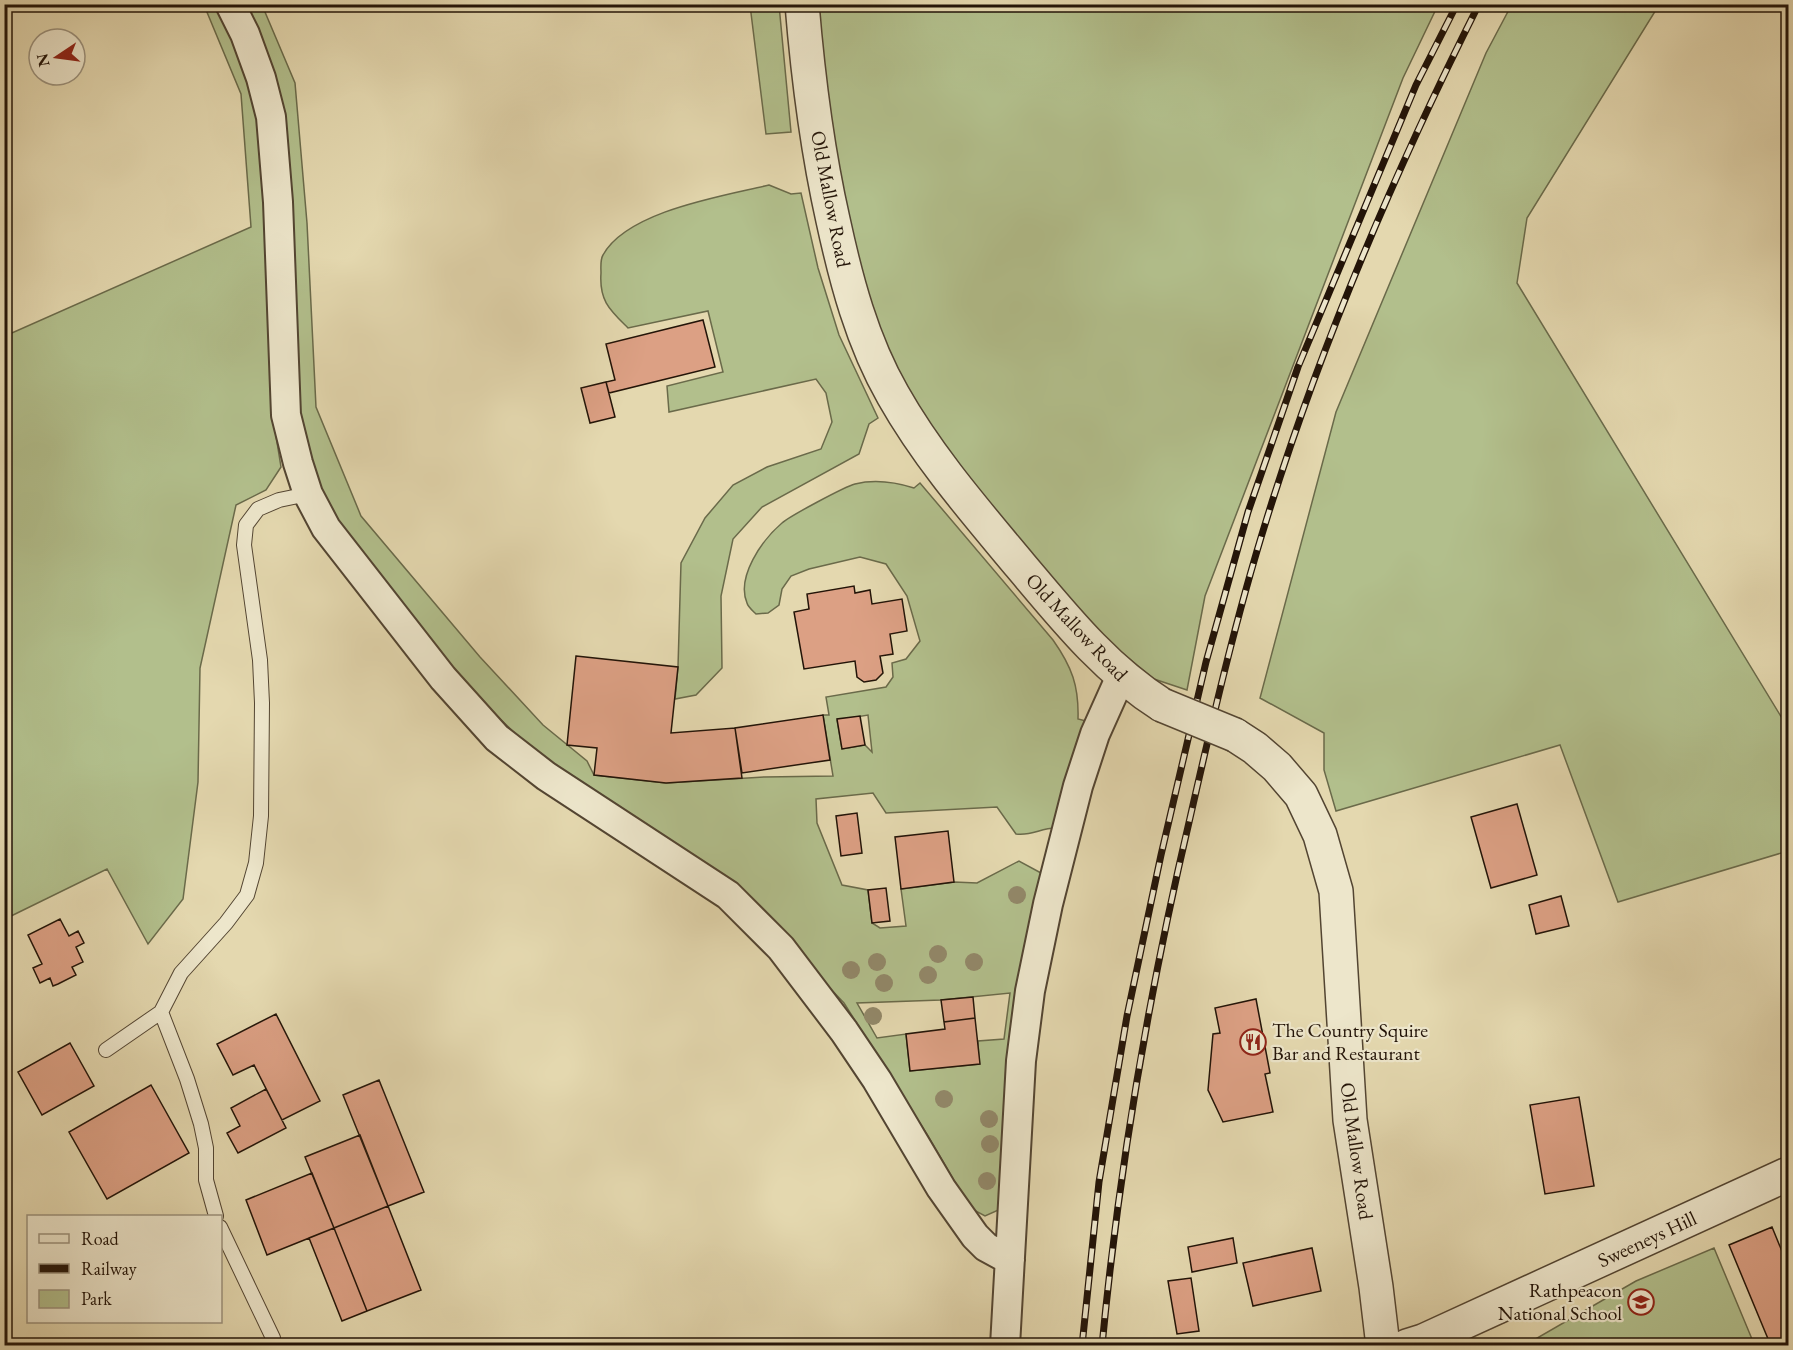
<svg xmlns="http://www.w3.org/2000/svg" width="1793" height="1350" font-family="'EB Garamond',serif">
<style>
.green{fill:#b2bf8c;stroke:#6a6a4a;stroke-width:1.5;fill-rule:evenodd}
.building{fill:#dca084;stroke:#231408;stroke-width:1.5}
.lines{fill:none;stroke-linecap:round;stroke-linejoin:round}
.service-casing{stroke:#534532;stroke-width:16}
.minor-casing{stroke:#534532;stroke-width:32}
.tertiary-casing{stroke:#534532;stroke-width:36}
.service{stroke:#ede6cb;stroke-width:14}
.minor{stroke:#ede6cb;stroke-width:28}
.tertiary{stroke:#ede6cb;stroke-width:33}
.rail-casing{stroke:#231408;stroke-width:7}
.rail{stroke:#ede6cb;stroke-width:4.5;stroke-dasharray:14;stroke-linecap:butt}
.tertiary-bridge-casing{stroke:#534532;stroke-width:36;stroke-linecap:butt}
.tertiary-bridge{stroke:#ede6cb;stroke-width:33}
.tree{fill:#928869}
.labels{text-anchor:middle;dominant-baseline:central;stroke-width:4.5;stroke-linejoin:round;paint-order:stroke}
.street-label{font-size:20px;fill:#231408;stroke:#ede6cb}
.poi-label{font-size:20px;fill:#231408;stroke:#ede6cb;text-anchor:start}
</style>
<rect width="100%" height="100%" fill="#e4d8af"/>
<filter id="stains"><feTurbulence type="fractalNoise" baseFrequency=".00333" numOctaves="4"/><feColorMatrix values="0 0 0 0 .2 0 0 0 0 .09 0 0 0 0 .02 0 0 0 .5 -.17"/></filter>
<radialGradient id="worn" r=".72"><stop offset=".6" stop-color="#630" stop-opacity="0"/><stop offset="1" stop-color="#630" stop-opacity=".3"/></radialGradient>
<!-- green -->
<path class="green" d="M1512,4l147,1 -132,213 -10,65 271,445v123l-170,51 -58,-157 -224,66 -12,-41v-37l-64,-35 76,-286 150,-359z
M204,5h15l35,84 14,157 8,190 5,31 -15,23 -30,15 -36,163 -2,114 -15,117 -35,45 -41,-75 -102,50v-583l246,-109 -10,-133z
M238,5h24l33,78 12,140 9,184 45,109 119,141 63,68 44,36 7,14 72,8 98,-6 69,-1 -10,-61h6l-3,-18 60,-10 7,-10 -1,-14 14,-4 14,-18 -13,-45 -21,-32 -26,-7 -51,12 -18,7 -9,13 -3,16 -11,8 -12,1c-3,-3 -8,-7 -9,-11 -11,-26 15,-63 35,-80 8,-7 62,-36 73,-39 20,-5 40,-2 59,4l6,-5 133,157c19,27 26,46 25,79l8,2 -30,107c-16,0 -23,8 -40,6l-19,-27 -111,6 -13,-20 -57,6 1,24 25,62 26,5 4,33 8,5 26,-2 -5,-37 53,-7 23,1 42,-22 22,12 -38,335 -18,8 -15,-8 -42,-72 -84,-133 -106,-111 -158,-108 -53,-39 -70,-68 -112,-142 -29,-52 -17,-62 -10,-168zM868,715l4,37 -7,-7 -23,4 -5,-29zM1010,993l-6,46 -26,2 1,23 -69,7 -4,-37 -29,4 -20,-35 84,-3z
M750,5h29l12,127 -25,2z
M815,5h623l-35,73 -198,518 -18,94 -33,-11 -61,-50 -140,-168 -40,-63 -33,-64 -27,-83 -26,-128z
M769,185l22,9 10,-1 17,75 21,67 39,83 -9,6 -10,30 -97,53 -29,32 -12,57 1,72 -26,27 -21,4 3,-32 3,-104 24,-45 28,-33 34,-18 54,-18 11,-27 -6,-29 -10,-14 -147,33 -2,-26 56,-14 -15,-61 -80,17c-18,-18 -29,-27 -27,-55 0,-5 -1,-13 2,-18 24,-44 120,-59 166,-70z
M1714,1248l38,91 -16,7 -211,-1 111,-64z"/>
<!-- building -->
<path class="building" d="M703,320l12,47 -106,26 -3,-11 9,-2 -9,-36z
M606,382l9,35 -25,6 -9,-35z
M854,586l1,7 15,-3 2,14 30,-5 5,32 -17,3 3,20 -13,2 3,17 -7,7 -12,2 -7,-5 -2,-16 -51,8 -10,-57 15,-3 -2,-15z
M576,656l102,11 -7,66 64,-5 7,50 -76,5 -72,-8 3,-27 -30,-3z
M823,715l7,45 -88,13 -7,-45z
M860,716l5,29 -23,4 -5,-30z
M1517,804l20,71 -46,13 -20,-71z
M857,813l5,40 -21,3 -5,-40z
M948,831l6,51 -53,7 -6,-52z
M886,888l4,33 -18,2 -4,-33z
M1561,896l8,30 -33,8 -7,-29z
M60,919l9,17 9,-5 6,12 -8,4 7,15 -11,5 4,8 -18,9 -5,2 -3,-8 -10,5 -7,-15 9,-4 -14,-29z
M973,997l2,21 -31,4 -3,-22z
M1256,999l14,74 -5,1 8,38 -50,10 -15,-32 5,-56 7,-1 -5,-25z
M276,1014l44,87 -38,19 -28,-55 -21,10 -16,-31z
M975,1018l5,46 -70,7 -4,-37 39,-5 -1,-7z
M70,1043l24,43 -52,29 -24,-43z
M379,1080l45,112 -36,14 -45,-111z
M151,1085l38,68 -82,46 -38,-67z
M266,1089l20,39 -48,25 -11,-20 13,-7 -9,-18z
M1579,1097l15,89 -49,8 -15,-89z
M360,1135l28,71 -54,22 -29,-71z
M312,1173l22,55 -67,27 -21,-55z
M388,1206l33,84 -54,21 -33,-83z
M1772,1227l16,39v80h-17l-42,-101z
M334,1228l33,83 -25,10 -33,-83z
M1233,1238l4,25 -45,9 -4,-25z
M1312,1248l9,43 -68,15 -10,-43z
M1191,1278l8,53 -22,3 -9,-53z"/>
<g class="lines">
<!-- service casing -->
<g class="service-casing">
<path id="service" d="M161,1012l26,67 14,45 5,24v32l10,36
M106,1050l55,-38 20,-39 45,-50 21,-28 9,-32 5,-47 1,-113 -2,-43 -16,-115 2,-20 12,-16 21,-9 29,-6
M220,1227l53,111"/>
</g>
<!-- minor casing -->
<g class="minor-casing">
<path id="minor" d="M230,4l15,30 16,44 10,39 7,85 8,213 12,48 10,31 18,34 117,150 54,60 49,38 182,119 53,53 63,83 33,49 64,108 34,48 11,11 24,13
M1005,1346l16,-285 9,-70 18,-87 30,-118 17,-52 26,-58"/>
</g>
<!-- tertiary casing -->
<g class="tertiary-casing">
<path id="tertiary" d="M802,4c6,73 15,145 31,216 13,60 29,121 60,175 35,62 82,116 127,170 43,51 85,104 142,140
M1235,735l20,13 22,19 24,28 19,40 16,56 14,229 26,167 7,59
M1407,1346l16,-5 365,-167"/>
</g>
<!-- service -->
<use href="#service" class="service"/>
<!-- minor -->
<use href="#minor" class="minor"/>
<!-- tertiary -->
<use href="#tertiary" class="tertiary"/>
<!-- rail casing -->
<g class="rail-casing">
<path id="rail" d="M1082,1346l17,-164 28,-166 34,-161 45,-193 42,-150 50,-145 118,-282 41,-81
M1102,1346c17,-178 47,-354 88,-528 23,-101 46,-201 77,-300 55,-177 129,-349 212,-514"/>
</g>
<!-- rail -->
<use href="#rail" class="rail"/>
<!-- tertiary-bridge casing -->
<g class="tertiary-bridge-casing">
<path id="tertiary-bridge" d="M1162,705l73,30"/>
</g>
<!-- tertiary-bridge -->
<use href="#tertiary-bridge" class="tertiary-bridge"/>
</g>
<!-- trees -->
<g class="tree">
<circle cx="1017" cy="895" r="9"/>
<circle cx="938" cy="954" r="9"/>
<circle cx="877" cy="962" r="9"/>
<circle cx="974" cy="962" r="9"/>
<circle cx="851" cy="970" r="9"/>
<circle cx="928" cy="975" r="9"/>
<circle cx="884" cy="983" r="9"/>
<circle cx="873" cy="1016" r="9"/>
<circle cx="944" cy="1099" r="9"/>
<circle cx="989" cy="1119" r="9"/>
<circle cx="990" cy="1144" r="9"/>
<circle cx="987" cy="1181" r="9"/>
</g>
<!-- icons -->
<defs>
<g id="restaurant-ring" transform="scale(1.35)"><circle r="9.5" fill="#ede6cb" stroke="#8f2418" stroke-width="1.5"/><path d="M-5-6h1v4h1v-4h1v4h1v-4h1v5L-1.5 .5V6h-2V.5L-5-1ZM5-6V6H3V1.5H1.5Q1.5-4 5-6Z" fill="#8f2418"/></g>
<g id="school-ring" transform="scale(1.35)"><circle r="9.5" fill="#ede6cb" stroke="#8f2418" stroke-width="1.5"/><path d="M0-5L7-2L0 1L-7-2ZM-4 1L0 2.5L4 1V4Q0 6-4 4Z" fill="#8f2418"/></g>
</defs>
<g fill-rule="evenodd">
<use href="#restaurant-ring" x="1253" y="1042"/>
<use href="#school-ring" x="1641" y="1302"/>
</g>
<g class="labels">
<!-- street labels -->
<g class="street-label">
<text transform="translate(831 199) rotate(79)">Old Mallow Road</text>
<text transform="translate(1077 627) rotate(47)">Old Mallow Road</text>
<text transform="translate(1357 1151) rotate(82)">Old Mallow Road</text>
<text transform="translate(1647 1239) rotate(-25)">Sweeneys Hill</text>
</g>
<!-- poi labels -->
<g class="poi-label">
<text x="1272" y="1030">The Country Squire<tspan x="1272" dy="23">Bar and Restaurant</tspan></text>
<text x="1622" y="1290" text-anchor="end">Rathpeacon<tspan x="1622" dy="23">National School</tspan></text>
</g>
</g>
<!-- margin -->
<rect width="1793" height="1350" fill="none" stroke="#e4d8af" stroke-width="24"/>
<rect x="6" y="6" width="1781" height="1338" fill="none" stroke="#231408" stroke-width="3"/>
<rect x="12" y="12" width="1769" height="1326" fill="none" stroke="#231408" stroke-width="1.5"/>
<!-- legend -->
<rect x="27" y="1215" width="195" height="108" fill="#ede6cb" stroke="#9c927d" stroke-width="1.5"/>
<rect x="39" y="1234" width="30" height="9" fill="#ede6cb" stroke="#9c927d" stroke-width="1.5"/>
<text x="81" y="1245" font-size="18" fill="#231408">Road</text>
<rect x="39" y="1264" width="30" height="9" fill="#231408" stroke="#9c927d" stroke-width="1.5"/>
<text x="81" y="1275" font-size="18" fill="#231408">Railway</text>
<rect x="39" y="1290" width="30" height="18" fill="#b2bf8c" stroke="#9c927d" stroke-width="1.5"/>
<text x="81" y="1305" font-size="18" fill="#231408">Park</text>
<!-- north arrow -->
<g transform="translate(57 57) rotate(257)"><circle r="28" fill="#ede6cb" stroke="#9c927d" stroke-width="1.5"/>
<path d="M0-4.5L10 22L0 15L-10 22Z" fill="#8f2418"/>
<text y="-9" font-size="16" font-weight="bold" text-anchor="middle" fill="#231408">N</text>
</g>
<rect width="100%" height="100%" filter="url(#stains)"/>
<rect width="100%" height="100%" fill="url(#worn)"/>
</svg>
